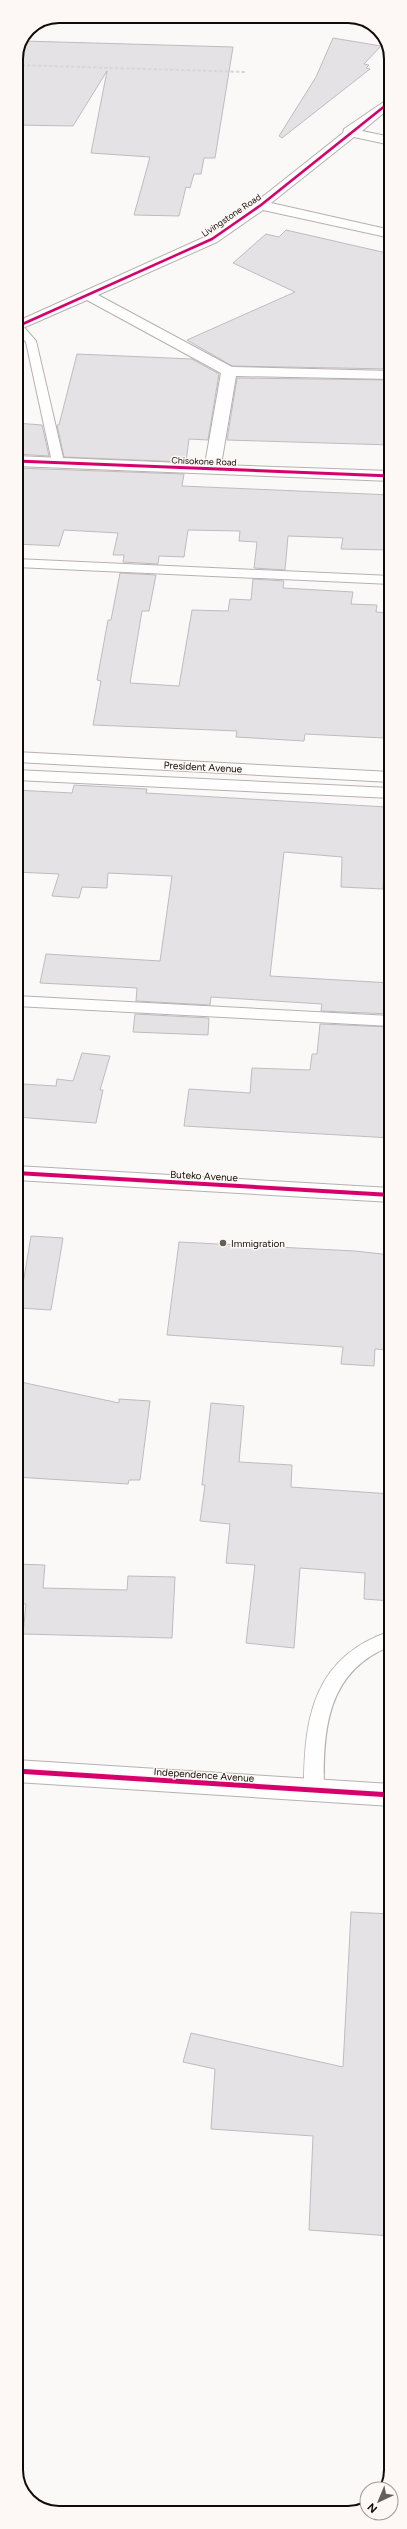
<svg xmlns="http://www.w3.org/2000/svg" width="407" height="2529" font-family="Figtree,sans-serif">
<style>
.building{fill:#e5e2e6;stroke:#bfbcc1}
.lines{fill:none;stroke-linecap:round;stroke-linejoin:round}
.service-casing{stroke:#b6b1ae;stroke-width:2}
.minor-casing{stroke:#b6b1ae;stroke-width:2}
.secondary-casing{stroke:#b6b1ae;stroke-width:2}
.service{fill:#fefefe;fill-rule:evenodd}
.minor{fill:#fefefe;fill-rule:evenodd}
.secondary{fill:#fefefe;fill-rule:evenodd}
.rail{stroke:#d8d7d6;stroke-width:2;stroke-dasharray:3.5 2;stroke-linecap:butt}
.cycleway-far3-casing{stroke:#fdf8f5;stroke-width:4}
.cycleway-far2-casing{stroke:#fdf8f5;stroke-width:5}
.cycleway-far1-casing{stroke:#fdf8f5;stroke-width:6}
.cycleway-casing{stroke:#fdf8f5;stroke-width:8}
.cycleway-far3{stroke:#d6006c;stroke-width:2.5}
.cycleway-far2{stroke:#d6006c;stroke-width:3}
.cycleway-far1{stroke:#d6006c;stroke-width:4}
.cycleway{stroke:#d6006c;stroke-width:5}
.poi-dot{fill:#645e5a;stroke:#fdf8f5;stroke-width:1.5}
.labels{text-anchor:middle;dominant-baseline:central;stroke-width:3;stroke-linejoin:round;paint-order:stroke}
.far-street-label{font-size:9px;fill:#120a06;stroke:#fdf8f5}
.street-label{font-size:10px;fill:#120a06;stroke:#fdf8f5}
.poi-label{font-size:10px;fill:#120a06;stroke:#fdf8f5;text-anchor:start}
.rim{fill:none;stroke:#120a06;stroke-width:2}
</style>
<rect width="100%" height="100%" fill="#fbf9f7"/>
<!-- building -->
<path class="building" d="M333,38l48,8 -17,18 5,1 -3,3 4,1 -88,69 -3,-2 37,-59z
M23,41l210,6 -18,111h-11l-3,16h-7l-4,14 -4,-1 -7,29 -45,-1 16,-58 -59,-4 16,-82 -34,55 -57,-1v-66z
M286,230l105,24v115l-159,-3 -45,-26 108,-48 -62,-29 33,-29 13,3z
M77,354l115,5 27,15 -11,66 -19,-1 -3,23 -122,-5 -7,-32h2z
M237,378l154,2v65l-164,-5z
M16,423l26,2 7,31 -33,-2z
M16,468l168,6 -2,12 209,9v55l-50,-1 2,-11 -55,-2 -3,34 -31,-2 3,-26 -18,-1 1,-10 -52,-1 -4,27 -25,-1 -1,8 -35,-2 1,-7h-11l5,-22 -54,-3 -5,16 -43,-2z
M120,573l36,2 -7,36h-7l-12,72 49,3 13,-76 36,1 2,-12 21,1 2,-21 31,2 -1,7 70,4 -2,12 26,1 -1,7 15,1v36l-7,89 -79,-4 -1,7 -68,-4 1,-6 -144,-6 8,-44 -4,-1 11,-60h3z
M74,785l73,4 -1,4 241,14 -4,82 -42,-2 1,-30 -58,-5 -14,124 121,7v31l-70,-3 1,-7 -111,-7 -1,8 -74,-4 1,-13 -97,-5 6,-29 114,7 12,-85 -64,-3 -1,15 -25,-1 -3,11 -27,-2 7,-22 -43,-2v-82l56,3z
M135,1014l74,4 -1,17 -75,-3z
M320,1024l71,3v111l-207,-12 5,-37 61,4 2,-25 58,2 2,-16h5z
M82,1053l28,3 -10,34h3l-7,33 -80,-6 6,-33 34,2 1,-7 16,2z
M31,1236l32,2 -12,72 -32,-2z
M179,1242l176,9 36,4 -4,95 -12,-1 -1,17 -33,-2 2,-17 -176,-12z
M16,1381l103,22v-4l31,2 -10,79h-11l-1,4 -112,-7z
M211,1403l33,3 -5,56 53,3 -1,22 100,7v107l-27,-2 1,-26 -65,-5 -6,80 -48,-5 9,-78 -29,-2 4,-39 -30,-3 5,-36h-3z
M16,1564l29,1 -2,23 84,2 1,-14 47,1 -3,61 -149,-4 3,-30h-10z
M351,1912l40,2v322l-82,-6 4,-94 -102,-7 4,-60 -32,-7 8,-29 152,34z"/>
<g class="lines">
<!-- service casing -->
<g class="service-casing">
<path id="service" d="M16,324l6,1 14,16 28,121 -2,2 -4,1 -6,-3 -26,-120 -10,-11z
M16,559l375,17v8l-375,-17z
M16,996l375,20v10l-375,-20z
M391,1631v15c-65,25 -68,85 -67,144l-3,6 -7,2 -7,-2 -3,-6c0,-72 9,-133 87,-159z"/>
</g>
<!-- minor casing -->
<g class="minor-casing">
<path id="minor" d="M391,97v10l-29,24 29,6v8l-37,-8 -83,66 120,27v8l-128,-28 -46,32 -119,53 134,72 159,4v8l-155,-3 -15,89 170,6v10l-375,-15v-10l189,8 16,-91 -134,-73 -71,31v-9l191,-86 49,-34 87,-69 1,-4z
M16,1166l375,22v14l-375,-22z
M16,1760l375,24v22l-375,-24z"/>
</g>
<!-- secondary casing -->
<g class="secondary-casing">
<path id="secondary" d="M16,752l375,20v10l-375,-20z
M16,770l375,18v10l-375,-18z"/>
</g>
<!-- service -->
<use href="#service" class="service"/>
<!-- minor -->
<use href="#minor" class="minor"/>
<!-- secondary -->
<use href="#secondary" class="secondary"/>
<!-- rail -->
<path class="rail" d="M154,16l99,3
M16,65l229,7"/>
<!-- cycleway-far3 casing -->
<g class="cycleway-far3-casing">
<path id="cycleway-far3" d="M16,327l196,-88 49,-34 130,-104"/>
</g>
<!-- cycleway-far2 casing -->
<g class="cycleway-far2-casing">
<path id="cycleway-far2" d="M16,461l375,15"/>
</g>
<!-- cycleway-far1 casing -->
<g class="cycleway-far1-casing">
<path id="cycleway-far1" d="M16,1173l375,22"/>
</g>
<!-- cycleway casing -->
<g class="cycleway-casing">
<path id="cycleway" d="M16,1771l375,24"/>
</g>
<!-- cycleway-far3 -->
<use href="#cycleway-far3" class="cycleway-far3"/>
<!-- cycleway-far2 -->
<use href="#cycleway-far2" class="cycleway-far2"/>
<!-- cycleway-far1 -->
<use href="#cycleway-far1" class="cycleway-far1"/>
<!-- cycleway -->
<use href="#cycleway" class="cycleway"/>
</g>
<!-- markers -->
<circle class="poi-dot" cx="223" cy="1243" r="4"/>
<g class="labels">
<!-- far-street labels -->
<g class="far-street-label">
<text transform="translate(231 215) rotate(-34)">Livingstone Road</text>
<text transform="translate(204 461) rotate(2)">Chisokone Road</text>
</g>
<!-- street labels -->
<g class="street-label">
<text transform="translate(203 767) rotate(3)">President Avenue</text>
<text transform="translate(204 1176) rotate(3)">Buteko Avenue</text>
<text transform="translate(204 1775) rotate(4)">Independence Avenue</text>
</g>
<!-- poi labels -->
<g class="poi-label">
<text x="231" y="1243">Immigration</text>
</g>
</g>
<!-- crop -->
<path d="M0 0H407V2529H0ZM59 23H348A36 36 0 0 1 384 59V2470A36 36 0 0 1 348 2506H59A36 36 0 0 1 23 2470V59A36 36 0 0 1 59 23Z" fill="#fdf8f5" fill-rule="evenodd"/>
<path class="rim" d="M59 23H348A36 36 0 0 1 384 59V2470A36 36 0 0 1 348 2506H59A36 36 0 0 1 23 2470V59A36 36 0 0 1 59 23Z"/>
<!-- north arrow -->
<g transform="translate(379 2501) rotate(224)"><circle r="19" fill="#fdf8f5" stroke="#9f9995"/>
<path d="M0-3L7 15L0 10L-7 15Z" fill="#645e5a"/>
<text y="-6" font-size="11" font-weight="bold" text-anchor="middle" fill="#120a06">N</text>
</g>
</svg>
